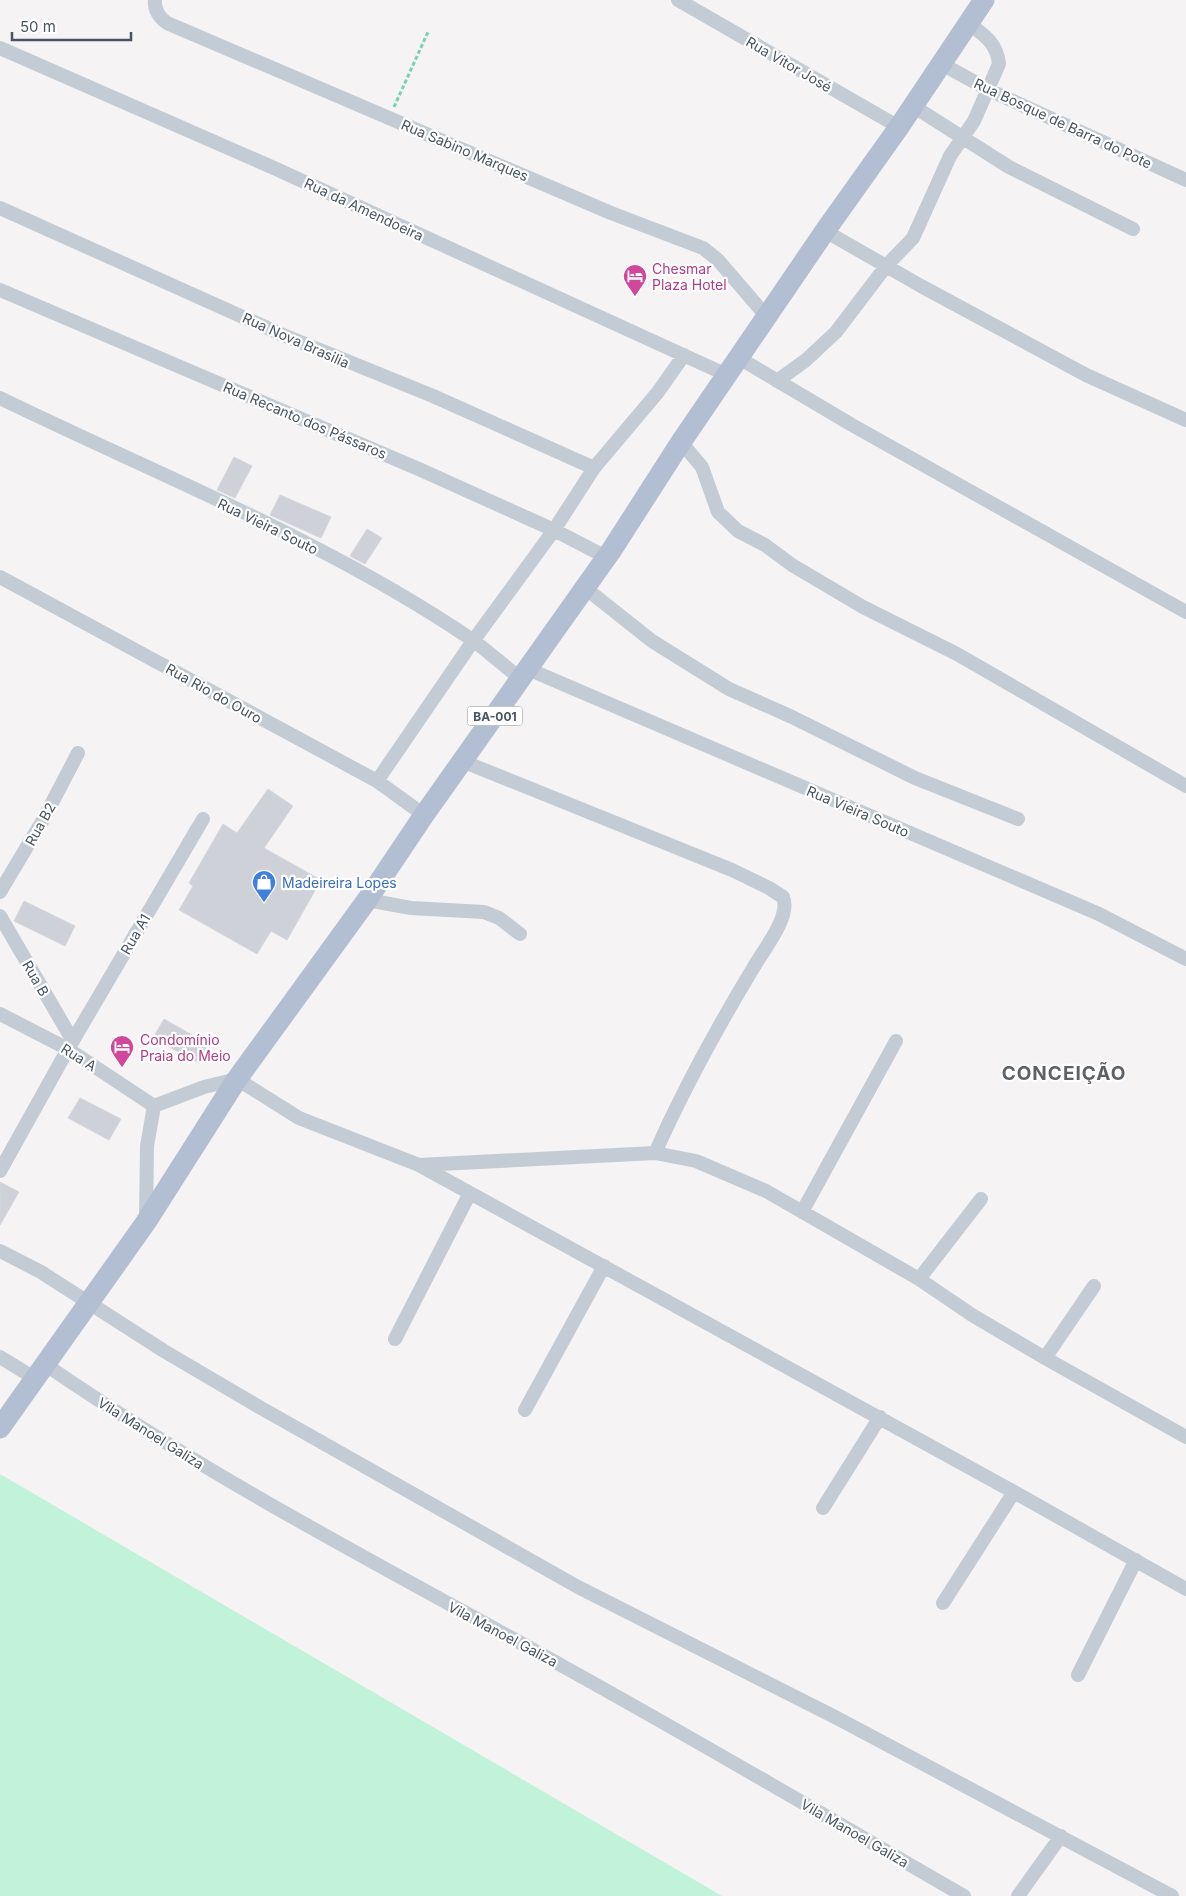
<svg xmlns="http://www.w3.org/2000/svg" width="1186" height="1896" font-family="Inter,sans-serif">
<style>
.green{fill:#c1f2da}
.building{fill:#ced1d7;stroke:#d6d8de}
.lines{fill:none;stroke-linecap:round;stroke-linejoin:round}
.path{stroke:#77d2b0;stroke-width:3;stroke-dasharray:4 2.5;stroke-linecap:butt}
.minor{stroke:#c3cbd4;stroke-width:14}
.primary{stroke:#b2bed2;stroke-width:21}
.labels{text-anchor:middle;dominant-baseline:central;stroke-width:4.5;stroke-linejoin:round;paint-order:stroke}
.shield{fill:#fff;stroke:#808790;stroke-width:1}
.shield-label{font-size:12px;font-weight:bold;fill:#495361}
.street-label{font-size:14px;fill:#495361;stroke:#fff}
.hotel-label{font-size:14px;fill:#b23c85;stroke:#fff;text-anchor:start}
.shop-label{font-size:14px;fill:#366cbe;stroke:#fff;text-anchor:start}
.district-label{font-size:19px;font-weight:bold;letter-spacing:1px;fill:#5e6168;stroke:#fff}
</style>
<rect width="100%" height="100%" fill="#f5f3f3"/>
<!-- green -->
<path class="green" d="M0,1474l722,422h-722z"/>
<!-- building -->
<path class="building" d="M234,457l18,9 -17,32 -18,-8z
M280,495l51,22 -10,21 -51,-23z
M367,529l15,9 -17,26 -15,-8z
M268,789l25,17 -29,42 57,32 -34,60 -16,-9 -14,23 -78,-44 14,-24 -4,-3 34,-59 14,9z
M24,901l51,25 -10,20 -51,-25z
M164,1019l44,25 -11,18 -44,-24z
M80,1098l41,21 -12,21 -41,-22z
M0,1182l19,10 -19,33z"/>
<g class="lines">
<!-- path -->
<path class="path" d="M394,107l34,-75"/>
<!-- minor -->
<path class="minor" d="M155,0c-1,10 4,17 12,23l444,190 92,35 15,12 49,57
M678,0l221,127
M0,48l274,120 453,207
M942,64l47,26 197,90
M913,106l96,61 124,62
M0,208l283,127 150,61 161,72
M825,231l96,55 165,89 100,45
M0,290l421,180 133,60 52,27
M739,358l113,67 334,187
M777,381l29,-21 30,-28 51,-67 26,-27 37,-82 24,-35 25,-57c-2,-21 -15,-29 -31,-41
M0,398c158,77 325,142 471,241 17,12 33,27 50,40
M681,442l21,25 16,45 20,19 27,14 27,20 71,42 94,47 229,132
M0,577l377,204 47,34
M584,587l68,54 77,48 61,27 125,62 103,41
M528,669l571,245 87,45
M462,761l270,109 37,18 14,9c8,19 -18,51 -28,68 -37,61 -71,123 -100,188
M377,781l96,-140 81,-111 40,-62 64,-76 26,-37
M0,892l43,-72 35,-67
M367,900l44,8 73,4 15,6 21,16
M0,916l73,125
M0,1014l68,35 86,57
M154,1106l50,-19 33,-8 62,39 120,47 595,327 172,97
M419,1165l236,-12 41,8 70,30 153,88 53,36 73,43 141,79
M0,1171l68,-122 135,-230
M802,1212l94,-171
M146,1220l1,-74 7,-40
M0,1251l41,21 123,79 97,57 317,179 257,130 337,179
M919,1279l62,-80
M395,1339l75,-146
M0,1357l36,22
M1045,1358l49,-72
M46,1365c166,114 345,206 520,303 134,74 266,152 398,228
M525,1410l79,-144
M823,1508l57,-91
M943,1603l71,-111
M1078,1675l58,-115
M1018,1896l43,-60"/>
<!-- primary -->
<path class="primary" d="M0,1428l146,-206 91,-143 130,-179 57,-85 187,-264 70,-109 144,-211 74,-104 85,-127"/>
</g>
<!-- icons -->
<defs>
<g id="hotel-pin" transform="scale(1.25)"><path d="M0 17L-7.5 6A9.5 9.5 0 1 1 7.5 6Z" fill="#d1479c" stroke="#fff"/><path d="M-6-4.5h1.5V1H6V5H4.5V3h-9V5H-6ZM-4 0a1.8 1.8 0 1 1 3.6 0ZM.5 0V-2.5h3Q6-2.5 6 0Z" fill="#fff"/></g>
<g id="shop-pin" transform="scale(1.25)"><path d="M0 17L-7.5 6A9.5 9.5 0 1 1 7.5 6Z" fill="#3f7fe0" stroke="#fff"/><path d="M-5-2.5h2.3a2.7 3.5 0 0 1 5.4 0H5L5.5 6h-11ZM-1.5-2.5h3a1.5 2.3 0 0 0-3 0Z" fill="#fff"/></g>
</defs>
<g fill-rule="evenodd">
<use href="#hotel-pin" x="635" y="276"/>
<use href="#shop-pin" x="264" y="882"/>
<use href="#hotel-pin" x="122" y="1047"/>
</g>
<g class="labels">
<!-- shield labels -->
<rect class="shield" x="467.5" y="706.5" width="55" height="19" rx="4"/>
<g class="shield-label">
<text x="495" y="716">BA-001</text>
</g>
<!-- street labels -->
<g class="street-label">
<text transform="translate(789 64) rotate(30)">Rua Vitor José</text>
<text transform="translate(1063 123) rotate(25)">Rua Bosque de Barra do Pote</text>
<text transform="translate(465 150) rotate(23)">Rua Sabino Marques</text>
<text transform="translate(364 209) rotate(25)">Rua da Amendoeira</text>
<text transform="translate(296 340) rotate(24)">Rua Nova Brasilia</text>
<text transform="translate(305 420) rotate(23)">Rua Recanto dos Pássaros</text>
<text transform="translate(268 526) rotate(26)">Rua Vieira Souto</text>
<text transform="translate(214 693) rotate(29)">Rua Rio do Ouro</text>
<text transform="translate(858 811) rotate(23)">Rua Vieira Souto</text>
<text transform="translate(40 824) rotate(-61)">Rua B2</text>
<text transform="translate(135 934) rotate(-60)">Rua A1</text>
<text transform="translate(36 978) rotate(60)">Rua B</text>
<text transform="translate(79 1057) rotate(32)">Rua A</text>
<text transform="translate(151 1433) rotate(32)">Vila Manoel Galiza</text>
<text transform="translate(503 1634) rotate(28)">Vila Manoel Galiza</text>
<text transform="translate(855 1833) rotate(30)">Vila Manoel Galiza</text>
</g>
<!-- hotel labels -->
<g class="hotel-label">
<text x="652" y="268">Chesmar<tspan x="652" dy="16">Plaza Hotel</tspan></text>
<text x="140" y="1039">Condomínio<tspan x="140" dy="16">Praia do Meio</tspan></text>
</g>
<!-- shop labels -->
<g class="shop-label">
<text x="282" y="882">Madeireira Lopes</text>
</g>
<!-- district labels -->
<g class="district-label">
<text x="1064" y="1073">CONCEIÇÃO</text>
</g>
</g>
<!-- scale -->
<path d="M12 32v8h119v-8" fill="none" stroke="#495361" stroke-width="2.5"/>
<text x="20" y="32" font-size="15" fill="#495361" stroke="#ffffff" stroke-width="4" paint-order="stroke">50 m</text>
</svg>
